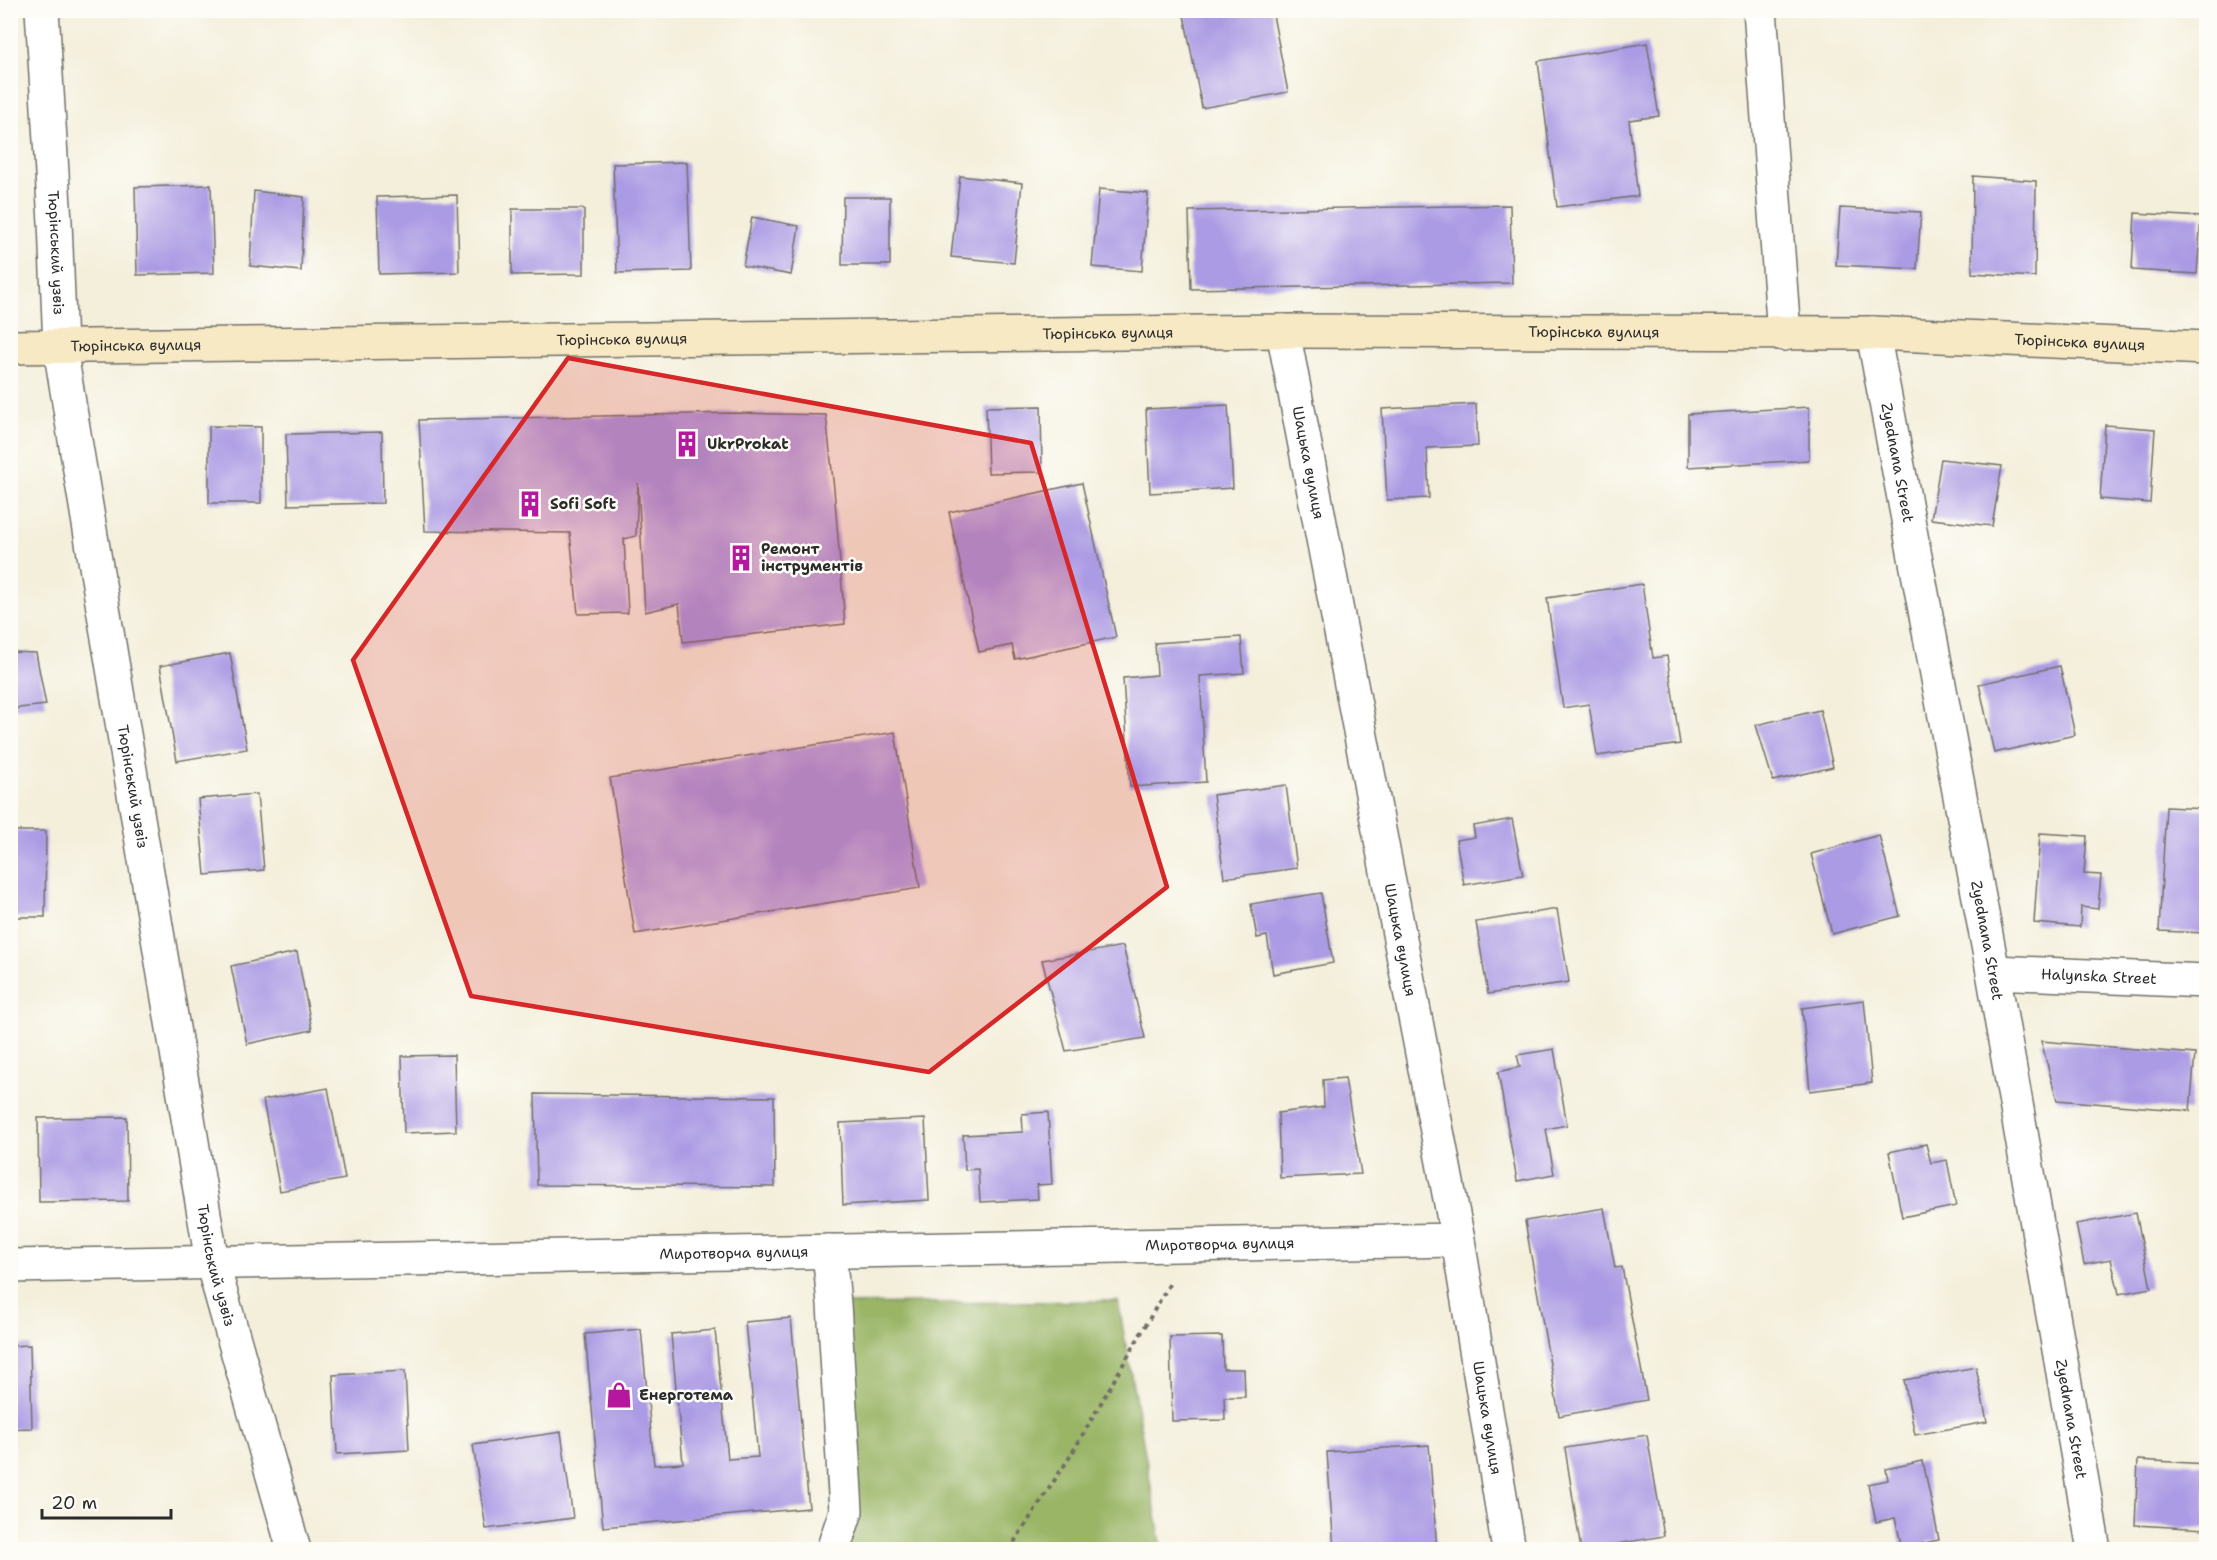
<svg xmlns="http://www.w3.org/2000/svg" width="2217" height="1560" font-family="'Shantell Sans',sans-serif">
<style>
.forest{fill:#9ab566;stroke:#627048;stroke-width:1.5}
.building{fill:#ab9ae4}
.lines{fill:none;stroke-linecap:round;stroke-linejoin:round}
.minor-casing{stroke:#717069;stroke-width:36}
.secondary-casing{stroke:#717069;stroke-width:36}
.path{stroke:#717069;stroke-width:4;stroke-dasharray:4.5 4.5;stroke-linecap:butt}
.minor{stroke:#fff;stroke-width:33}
.secondary{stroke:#f7e9c3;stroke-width:33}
.marked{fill:#d62828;fill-opacity:0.2;stroke:#d62828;stroke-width:4.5;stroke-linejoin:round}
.labels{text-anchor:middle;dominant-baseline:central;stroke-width:5;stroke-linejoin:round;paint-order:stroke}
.street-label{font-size:15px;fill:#2b2b2b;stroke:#fdfcf7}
.poi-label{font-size:15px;font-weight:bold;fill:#2b2b2b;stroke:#fdfcf7;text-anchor:start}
</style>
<rect width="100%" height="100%" fill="#fdfcf7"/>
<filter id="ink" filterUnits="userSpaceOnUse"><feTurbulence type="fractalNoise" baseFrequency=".0167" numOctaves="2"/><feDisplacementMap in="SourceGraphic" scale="12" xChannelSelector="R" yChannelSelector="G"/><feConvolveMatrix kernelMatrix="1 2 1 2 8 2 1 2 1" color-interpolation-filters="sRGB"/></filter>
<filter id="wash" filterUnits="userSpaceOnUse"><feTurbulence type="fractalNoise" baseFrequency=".008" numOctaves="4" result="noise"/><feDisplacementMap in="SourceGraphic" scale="24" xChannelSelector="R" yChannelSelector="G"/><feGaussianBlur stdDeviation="1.35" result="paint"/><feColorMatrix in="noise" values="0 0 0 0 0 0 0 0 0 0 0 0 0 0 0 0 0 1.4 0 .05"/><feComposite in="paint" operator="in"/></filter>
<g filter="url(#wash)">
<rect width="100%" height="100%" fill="#f4efdb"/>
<!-- forest -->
<path class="forest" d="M1118,1301l44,248 -329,1 1,-246z"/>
<g id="blocks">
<!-- building -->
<path class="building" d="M1183,10h89l16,82 -86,16z
M1647,43l12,73 -30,4 9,76 -81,11 -19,-146z
M687,162l4,109 -74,2 -4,-109z
M960,176l62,7 -8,80 -63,-6z
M1973,176l63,5 -1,96 -63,-4z
M211,185l3,88 -77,2 -2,-88z
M1099,189l49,4 -6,78 -50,-4z
M254,191l50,6 -3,74 -51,-5z
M457,195l2,77 -80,2 -2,-77z
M843,197h47v68h-48z
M1510,205l2,78 -321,6 -2,-78z
M1840,208l81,4 -4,57 -81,-4z
M512,209h72v65l-72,1z
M2135,213l66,4 -4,57 -65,-4z
M752,217l47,9 -8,49 -48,-9z
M1476,404l2,42 -51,2 2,50 -42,2 -5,-91z
M1228,405l5,83 -83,5 -4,-84z
M1041,406l1,66 -54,1 -2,-66z
M1809,407v53l-121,7v-53z
M735,413l91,2 8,74 11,135 -162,18 -4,-38 -34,8 -7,-129 -2,53 -12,3 4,74 -50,1 -8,-81 -145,-2 -6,-111z
M2105,425l50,4 -5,74 -50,-4z
M209,426l52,1v76h-52z
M382,432l1,71 -95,2 -2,-71z
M1941,459l61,7 -10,60 -61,-7z
M1082,483l34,154 -101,22 -3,-14 -33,7 -30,-140z
M1642,584l11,74 14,-2 13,88 -83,12 -8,-52 -26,4 -16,-110z
M1241,637l3,36 -44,3 6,106 -76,5 -7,-109 34,-3 -2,-32z
M10,652l26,1 10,52 -36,4z
M230,653l17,96 -70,12 -17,-95z
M2060,666l15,69 -81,18 -15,-69z
M1820,710l13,57 -60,14 -17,-56z
M895,732l25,156 -285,46 -25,-156z
M1286,785l11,83 -73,10 -11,-83z
M257,794l7,76 -59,5 -7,-76z
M2166,807l40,2v124l-47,-2z
M1512,819l11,56 -59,10 -8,-45 19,-3 -2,-11z
M10,831h36l-1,86h-35z
M2040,833l47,3 -3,38 17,1 -3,34 -17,-2 -1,20 -46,-4z
M1879,835l21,81 -68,18 -21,-80z
M1321,893l12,70 -60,11 -6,-38 -10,2 -6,-34z
M1557,909l12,73 -81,12 -12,-72z
M1123,946l22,92 -79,13 -24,-91z
M297,952l15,78 -65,14 -16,-78z
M1864,1000l8,83 -62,8 -8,-83z
M2041,1041l154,13 -5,57 -133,-11z
M1554,1049l13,76 -21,4 8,45 -37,7 -19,-109 22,-5 -3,-12z
M454,1055l2,76 -52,2 -2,-77z
M1345,1078l16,96 -81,4 -2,-65 46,-6 -1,-27z
M328,1088l17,91 -65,12 -17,-91z
M535,1094l239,3 1,90 -238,-2z
M1048,1112l4,72 -15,1 1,14 -58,3 -2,-33 -13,1 -2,-35 60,-3 -1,-18z
M127,1117l1,84 -89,1 -1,-84z
M925,1119l4,81 -86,5 -3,-82z
M1926,1144l5,19 16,-3 9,46 -54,11 -13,-65z
M1604,1208l11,60 7,-1 25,133 -88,16 -34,-195z
M2136,1213l15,75 -32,6 -8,-35 -27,5 -8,-40z
M791,1318l18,190 -206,19 -18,-193 56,-5 13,136 29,-2 -12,-129 44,-4 13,129 30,-2 -13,-135z
M1222,1336l1,33h21l1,28h-21l1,23 -53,1 -2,-84z
M30,1345l2,83 -22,1v-83z
M1976,1367l11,55 -72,13 -11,-55z
M405,1371l4,79 -72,4 -4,-79z
M561,1432l12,86 -87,11 -13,-84z
M1647,1435l17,101 -83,14 -16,-102z
M1429,1445l8,105h-103l-7,-98z
M2138,1460l68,4v65l-71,-4z
M1923,1461l16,79 -37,8 -7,-30 -19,4 -8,-38 20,-4 -2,-11z"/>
</g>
</g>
<g filter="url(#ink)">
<use href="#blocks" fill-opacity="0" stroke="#717069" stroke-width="1.5"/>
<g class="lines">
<!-- minor casing -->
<g class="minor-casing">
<g id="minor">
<path id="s1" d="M42,10l13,212 5,125 16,99 136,816 82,288"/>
<path d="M1760,10l24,324"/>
<path id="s2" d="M1283,331l175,909 51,310"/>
<path id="s3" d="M1873,333l120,639 101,578"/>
<path id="s4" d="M1993,972l213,9"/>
<path d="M829,1251l5,53 12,207 -13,39"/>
<path id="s5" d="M10,1266l1448,-26"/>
</g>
</g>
<!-- secondary casing -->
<g class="secondary-casing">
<g id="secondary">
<path id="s6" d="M10,347l1273,-16 590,2 333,15"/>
</g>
</g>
<!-- path -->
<path class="path" d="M1009,1550l62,-95 99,-172"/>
<!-- minor -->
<use href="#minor" class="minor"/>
<!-- secondary -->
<use href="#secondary" class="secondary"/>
</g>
</g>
<!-- marked area -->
<path class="marked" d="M568,358l463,85 136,444 -238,185 -458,-76 -118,-336z"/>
<!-- icons -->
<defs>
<g id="building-bare" transform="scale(2.07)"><path d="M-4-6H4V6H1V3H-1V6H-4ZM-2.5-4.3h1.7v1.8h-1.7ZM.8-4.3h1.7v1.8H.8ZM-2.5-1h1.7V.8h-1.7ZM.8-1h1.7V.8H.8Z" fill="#b5179e" stroke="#fdfcf7" stroke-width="2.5" paint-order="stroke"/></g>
<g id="shop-bare" transform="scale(2.07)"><path d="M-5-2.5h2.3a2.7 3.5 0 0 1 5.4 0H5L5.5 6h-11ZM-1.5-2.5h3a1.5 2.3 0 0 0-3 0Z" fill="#b5179e" stroke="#fdfcf7" stroke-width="2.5" paint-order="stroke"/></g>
</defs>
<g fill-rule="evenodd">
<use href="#building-bare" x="687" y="444"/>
<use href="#building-bare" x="530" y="504"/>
<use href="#building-bare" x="741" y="558"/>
<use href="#shop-bare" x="619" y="1395"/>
</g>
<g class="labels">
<!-- street labels -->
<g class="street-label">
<text stroke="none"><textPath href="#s1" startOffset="243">Тюрінський узвіз</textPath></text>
<text stroke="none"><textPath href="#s6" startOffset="1098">Тюрінська вулиця</textPath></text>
<text stroke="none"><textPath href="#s6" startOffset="1584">Тюрінська вулиця</textPath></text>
<text stroke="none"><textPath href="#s6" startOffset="612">Тюрінська вулиця</textPath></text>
<text stroke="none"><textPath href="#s6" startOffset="2070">Тюрінська вулиця</textPath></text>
<text stroke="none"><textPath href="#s6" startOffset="126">Тюрінська вулиця</textPath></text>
<text stroke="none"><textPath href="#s2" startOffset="134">Шацька вулиця</textPath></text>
<text stroke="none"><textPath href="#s3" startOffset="132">Zyednana Street</textPath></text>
<text stroke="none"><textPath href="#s1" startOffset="783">Тюрінський узвіз</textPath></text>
<text stroke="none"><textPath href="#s2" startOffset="620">Шацька вулиця</textPath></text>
<text stroke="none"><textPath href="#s3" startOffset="618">Zyednana Street</textPath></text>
<text stroke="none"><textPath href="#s4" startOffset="106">Halynska Street</textPath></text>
<text stroke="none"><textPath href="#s5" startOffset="1210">Миротворча вулиця</textPath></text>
<text stroke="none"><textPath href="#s5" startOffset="724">Миротворча вулиця</textPath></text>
<text stroke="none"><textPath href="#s1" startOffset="1269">Тюрінський узвіз</textPath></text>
<text stroke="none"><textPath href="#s2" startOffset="1106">Шацька вулиця</textPath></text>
<text stroke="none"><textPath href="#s3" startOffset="1104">Zyednana Street</textPath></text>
</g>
<!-- poi labels -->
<g class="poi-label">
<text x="707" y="444">UkrProkat</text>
<text x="550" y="504">Sofi Soft</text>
<text x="761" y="549">Ремонт<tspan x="761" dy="17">інструментів</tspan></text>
<text x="639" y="1395">Енерготема</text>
</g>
</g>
<!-- margin -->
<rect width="2217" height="1560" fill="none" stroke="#fdfcf7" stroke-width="36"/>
<!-- scale -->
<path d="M42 1509v9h129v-9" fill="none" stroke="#2b2b2b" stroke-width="3"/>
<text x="51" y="1509" font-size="18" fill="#2b2b2b" stroke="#fdfcf7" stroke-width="4.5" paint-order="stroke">20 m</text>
</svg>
